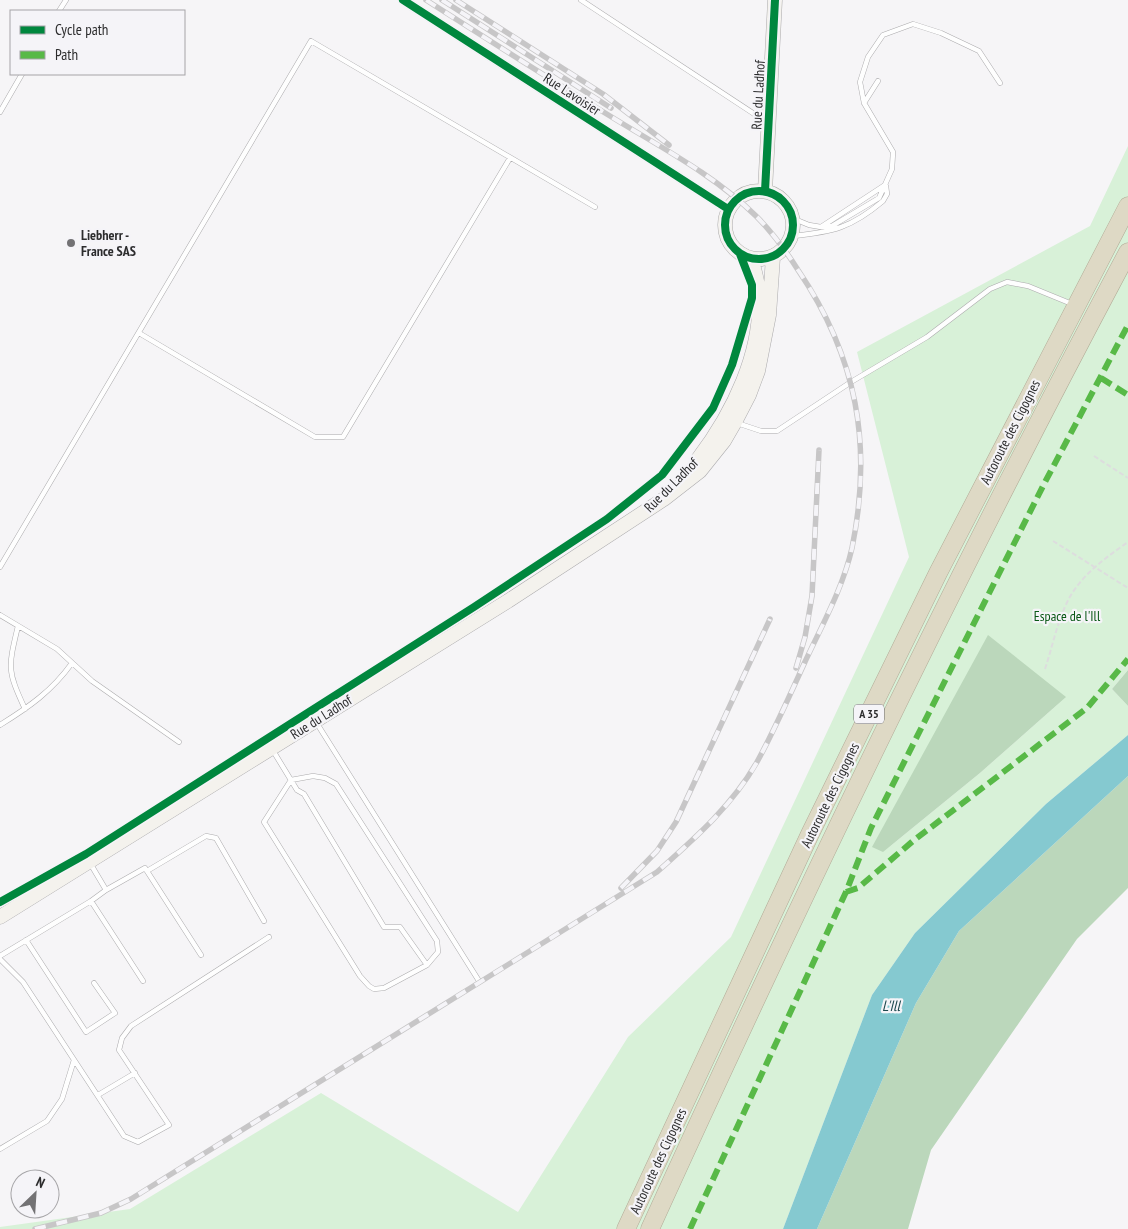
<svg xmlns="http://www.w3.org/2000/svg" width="1128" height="1229" font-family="'PT Sans Narrow',sans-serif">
  <rect width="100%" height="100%" fill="#f6f5f7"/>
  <path fill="#d8f1d8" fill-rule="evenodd" d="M1128 146V670L1112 689 1128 706V735L1046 804 915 933 872 995 783 1229H0V1227L130 1209 321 1093 518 1212 628 1037 731 937 909 557 857 352 1090 226ZM1066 697 980 773 883 852Z"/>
  <path fill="#bbd7bb" d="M988 635 1066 697 980 773 883 852 872 847Z
    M1128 670V706L1112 689Z
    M1128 776V888L1077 939 931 1150 908 1229H817L916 1003 959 931Z"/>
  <path fill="#85c9d0" d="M1128 735V776L959 931 916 1003 817 1229H783L872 995 915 933 1046 804Z"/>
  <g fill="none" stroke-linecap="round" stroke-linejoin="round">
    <g stroke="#acabad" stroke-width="5.5">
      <path id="service" d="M581 0 765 121
        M59 11 66 0
        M864 103 878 81
        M0 112 22 74
        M792 218 809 225 821 227 885 185
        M821 227 832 226 879 198 892 169 893 152 864 103 860 82 868 57 883 35 913 24 941 33 979 51 1000 83
        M792 236C833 232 851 228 883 201L887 194 886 186
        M139 333 315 437H343L510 158
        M737 423 761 431H777L851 382 927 337 990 289 1007 282 1028 286 1072 304
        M0 567 311 41 595 207
        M0 615 57 649 92 681 179 742
        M18 626C8 668 7 670 25 709
        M316 722 479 981
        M0 725C29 707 52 691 72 663
        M272 749 297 790 304 794 384 927H400L427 965
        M313 776 325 778 336 784 437 941 438 952 427 965 384 988 374 989 369 986 360 976 264 822 291 780Z
        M90 863 106 890 145 868 201 955
        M147 871 206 836 216 838 264 921
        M106 890 91 901 143 981
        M26 940 86 1032 115 1013 94 983
        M0 956 91 901
        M0 959 23 982 124 1136 138 1142 169 1125 119 1050 122 1038 131 1026 269 937
        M98 1095 135 1073
        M0 1149 47 1121 62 1099 74 1060"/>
    </g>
    <g stroke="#acabad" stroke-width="10">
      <path id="minor" d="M403 0 728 209"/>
    </g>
    <g stroke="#acabad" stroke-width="15">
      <path id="secondary" d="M725 225a34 34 0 1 1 68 0a34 34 0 1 1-68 0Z
        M765 191 775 0
        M698 459C733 413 763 352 759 293 758 282 754 270 752 259
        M0 917 508 601 664 499 700 471 724 441 735 422 749 395 758 371 769 315 773 257"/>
    </g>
    <g stroke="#b2ab97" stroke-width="19">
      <path id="motorway" d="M626 1229 810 834 938 573 1128 206
        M650 1229C800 899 957 572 1128 252"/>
    </g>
    <path stroke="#ddddde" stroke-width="2" stroke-dasharray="5 2.5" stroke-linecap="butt" d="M1094 456 1128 478
      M1053 541 1128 588
      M1045 669C1053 645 1058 617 1071 595 1085 572 1107 557 1128 542"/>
    <use href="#service" stroke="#fefefe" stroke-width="4.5"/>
    <use href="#minor" stroke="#fefefe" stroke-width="9"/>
    <use href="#secondary" stroke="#f4f2ed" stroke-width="14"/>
    <use href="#motorway" stroke="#ded9c5" stroke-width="18"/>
    <g stroke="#c7c6c7" stroke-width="5.5">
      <path id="rail" d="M442 0 611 108
        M456 0 603 94 669 145
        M796 668 805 637 812 596 819 450
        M621 888 657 851 676 822 770 619
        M35 1229 101 1213 131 1199 657 872C694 839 732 806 757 762 774 731 789 697 804 664 821 627 843 588 852 548 873 445 857 357 798 270 786 251 772 232 756 216 713 174 660 147 610 116 548 78 487 39 426 0"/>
    </g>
    <use href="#rail" stroke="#f5f4f8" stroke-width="4" stroke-dasharray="11" stroke-linecap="butt"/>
    <path stroke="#58b947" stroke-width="6" stroke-dasharray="12 6" stroke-linecap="butt" d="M1101 378 1128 395
      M846 892 858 888 913 841 1087 708 1128 659
      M690 1229 846 892 871 828 1044 484 1128 325"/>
    <g stroke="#f5f4f8" stroke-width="11">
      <path id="cycleway" d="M403 0 728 209
        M725 225a34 34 0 1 1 68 0a34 34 0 1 1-68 0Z
        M765 191 775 0
        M0 902 86 854 474 607 607 519 662 475 713 408 732 365 752 298V285L740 254"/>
    </g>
    <use href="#cycleway" stroke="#00873e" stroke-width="8"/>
  </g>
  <circle fill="#737274" stroke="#f5f4f8" stroke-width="2" cx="71" cy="243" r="5"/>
  <g text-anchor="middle" stroke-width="4.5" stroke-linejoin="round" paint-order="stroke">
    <rect fill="#f5f4f8" stroke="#68686a" stroke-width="1" x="854" y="704.5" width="30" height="19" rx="4"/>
    <g font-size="12" font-weight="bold" fill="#2c2c2d">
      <text x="869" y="718">A 35</text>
    </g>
    <g font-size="14" fill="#2c2c2d" stroke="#f5f4f8">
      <text transform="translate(572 94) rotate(33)" y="5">Rue Lavoisier</text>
      <text transform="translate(758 95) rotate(-87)" y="5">Rue du Ladhof</text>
      <text transform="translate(1010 432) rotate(-63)" y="5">Autoroute des Cigognes</text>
      <text transform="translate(671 485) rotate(-45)" y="5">Rue du Ladhof</text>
      <text transform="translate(321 717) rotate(-32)" y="5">Rue du Ladhof</text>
      <text transform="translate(830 795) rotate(-64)" y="5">Autoroute des Cigognes</text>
      <text transform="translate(658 1161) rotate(-65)" y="5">Autoroute des Cigognes</text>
    </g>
    <g font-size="14" font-weight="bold" fill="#2c2c2d" stroke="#f5f4f8" text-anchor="start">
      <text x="81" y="240">Liebherr -<tspan x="81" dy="16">France SAS</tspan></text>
    </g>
    <g font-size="14" fill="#085815" stroke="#f5f4f8">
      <text x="1067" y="621">Espace de l'Ill</text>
    </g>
    <g font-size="15" font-style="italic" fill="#1c484d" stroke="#f5f4f8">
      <text x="891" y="1011">L'Ill</text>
    </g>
  </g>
  <rect x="10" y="10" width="175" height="65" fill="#f5f4f8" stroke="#a5a4a7"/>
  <rect x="20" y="26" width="25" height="8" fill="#00873e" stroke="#a5a4a7"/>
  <text x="55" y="35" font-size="15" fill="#2c2c2d">Cycle path</text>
  <rect x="20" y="51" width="25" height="8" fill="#58b947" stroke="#a5a4a7"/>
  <text x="55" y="60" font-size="15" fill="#2c2c2d">Path</text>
  <g transform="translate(35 1194) rotate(25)"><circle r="24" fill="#f5f4f8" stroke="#a5a4a7"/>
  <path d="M0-4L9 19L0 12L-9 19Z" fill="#737274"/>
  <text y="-8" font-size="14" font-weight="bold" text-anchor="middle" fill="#2c2c2d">N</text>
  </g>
</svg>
